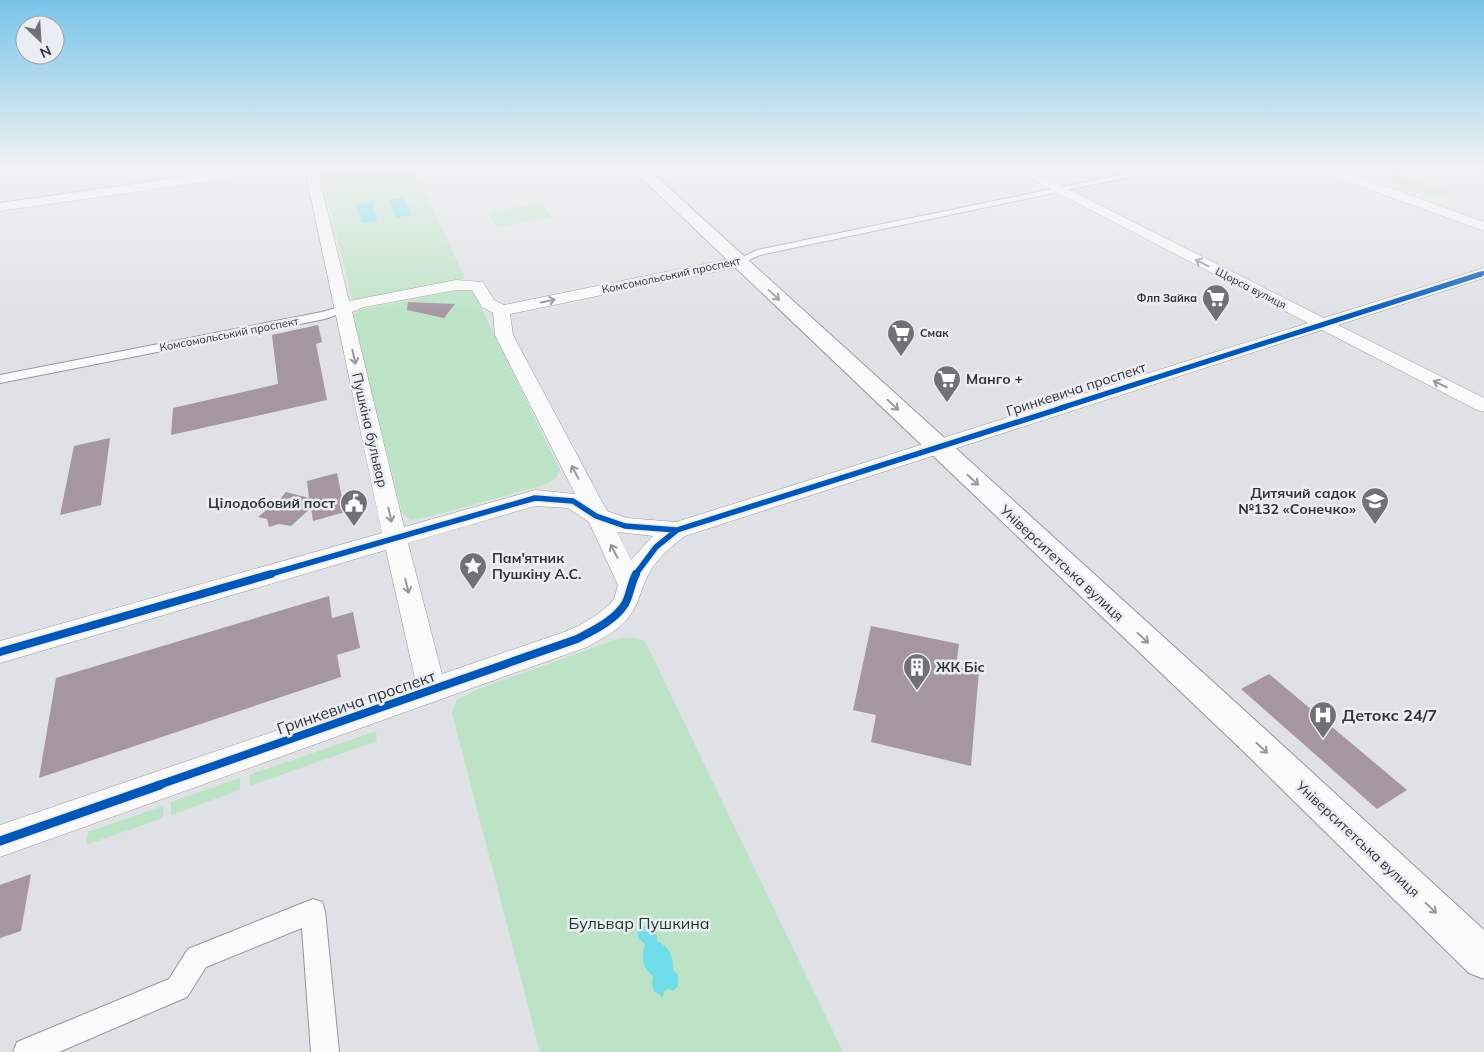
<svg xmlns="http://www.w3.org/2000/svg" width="1484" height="1052" font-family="Mulish,sans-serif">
  <rect width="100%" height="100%" fill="#e0e1e4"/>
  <path fill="#bde3c7" d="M320 169H415L465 278 355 300 352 298Z
    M1397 174 1457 195 1439 199 1379 178Z
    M541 203 552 217 497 227 488 212Z
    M463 289 473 291 560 470 556 478 547 484 428 517 411 520 402 513 353 316 358 311 366 308Z
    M620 638H635L645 641 843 1052H540L452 713 457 700 476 690Z
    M376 731 377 741 250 786 249 775Z
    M240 778V790L171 815V802Z
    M163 806V818L86 845 88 832Z"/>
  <path fill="#71dcea" d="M404 197 412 215 396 218 389 200Z
    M372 202 378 221 362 223 356 205Z
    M645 925 656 927 657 941C671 948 673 956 673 970L678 975V986L673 991 669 989 664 991 663 997 654 991 652 983 653 976C642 969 641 956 645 944L638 938V931Z"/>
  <path fill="#a596a1" d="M408 302 455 304 444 318 407 310Z
    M318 325 322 342 316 344 327 400 171 435 173 408 278 384 272 335Z
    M110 438 101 505 60 515 74 446Z
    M337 473 345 512 313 521 311 508 291 526 279 524 269 527 267 519 258 517 268 509 269 502 280 499 286 492 309 498 307 481Z
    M329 596 332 618 353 612 360 648 337 655 341 677 39 778 56 678Z
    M871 626 959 644 956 667 979 671 971 766 871 742 876 715 853 710Z
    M1269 674 1407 790 1377 809 1241 689Z
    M31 874 21 931 0 938V885Z"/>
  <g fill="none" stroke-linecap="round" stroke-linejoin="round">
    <g stroke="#969799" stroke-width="2">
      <path id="street" d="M1149 169H1167L760 255 738 265 733 262 757 250Z
        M343 306 349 309 347 311 325 319 0 383V375L322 312Z
        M313 899 322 902 325 911 339 1052H311L302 928 206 967 187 997 59 1052H13L17 1042 169 979 188 949Z"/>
    </g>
    <g stroke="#969799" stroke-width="1">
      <path id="secondary" d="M240 169H276L270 173 0 211V203Z
        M305 169H317L349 301 456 280 483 282 494 300 504 305 738 257 743 259 746 262 743 265 738 267 510 314 513 335 607 511 627 518 676 522 1308 323 1012 169H1028L1324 318 1484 268V278L1338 325 1484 398V412L1477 410 1322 330 685 536C670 547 654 561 646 579 640 593 638 606 628 618 617 631 602 639 587 647L0 857V825L416 683 386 550 0 663V641L382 533ZM456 290H472L482 307 493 313 495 335 575 494 535 490 404 527 352 312 364 307ZM535 506 568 508 589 522 618 585 614 599 609 605 598 614 580 625 567 631 442 674 408 543ZM617 532 653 536 631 560Z
        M1319 169H1338L1484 222V231L1321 172Z"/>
    </g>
    <g stroke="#969799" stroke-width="2">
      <path id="primary" d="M0 169H9L5 176 0 177Z
        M632 169H648L1266 730 1484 930V979L1469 973 1242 750Z"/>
    </g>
    <use href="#street" fill="#fafafb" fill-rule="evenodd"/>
    <use href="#secondary" fill="#fafafb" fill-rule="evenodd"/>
    <use href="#primary" fill="#fafafb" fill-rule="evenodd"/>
    <g stroke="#c9c9ca" stroke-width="4">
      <path id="rail" d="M1470 169 1484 174"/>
    </g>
    <use href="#rail" stroke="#ebedf4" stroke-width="2.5" stroke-dasharray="7" stroke-linecap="butt"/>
    <g stroke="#ebedf4" stroke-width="5.5">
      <path id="cycleway-far4" d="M1477 275 1484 273"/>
    </g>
    <g stroke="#ebedf4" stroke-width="8">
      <path id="cycleway-far3" d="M1061 408 1481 274"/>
    </g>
    <g stroke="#ebedf4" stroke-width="9">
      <path id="cycleway-far2" d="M267 575 535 498 573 501 596 516 625 526 676 530
        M635 575 656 547 677 530 1065 407"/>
    </g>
    <g stroke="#ebedf4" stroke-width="11">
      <path id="cycleway-far1" d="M0 652 271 574
        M156 786 577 639C594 630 614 621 625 604 630 595 631 583 636 574"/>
    </g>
    <g stroke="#ebedf4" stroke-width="12">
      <path id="cycleway" d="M0 841 160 785"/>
    </g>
    <use href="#cycleway-far4" stroke="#0057b8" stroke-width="4"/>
    <use href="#cycleway-far3" stroke="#0057b8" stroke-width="5"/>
    <use href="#cycleway-far2" stroke="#0057b8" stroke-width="5.5"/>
    <use href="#cycleway-far1" stroke="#0057b8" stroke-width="8"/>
    <use href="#cycleway" stroke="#0057b8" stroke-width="9"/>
  </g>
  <defs><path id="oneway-shaft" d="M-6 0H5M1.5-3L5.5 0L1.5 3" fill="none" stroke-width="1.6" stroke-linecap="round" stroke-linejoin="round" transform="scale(1.25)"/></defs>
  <g stroke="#97989a">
    <use href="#oneway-shaft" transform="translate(1202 263) rotate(-153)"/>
    <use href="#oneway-shaft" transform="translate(774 295) rotate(43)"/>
    <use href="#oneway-shaft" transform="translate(548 301) rotate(-12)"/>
    <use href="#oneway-shaft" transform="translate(354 357) rotate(77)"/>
    <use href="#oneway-shaft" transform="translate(1440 384) rotate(-153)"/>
    <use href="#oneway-shaft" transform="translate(893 405) rotate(43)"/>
    <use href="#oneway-shaft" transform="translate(575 472) rotate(-118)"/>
    <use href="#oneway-shaft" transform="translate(973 480) rotate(43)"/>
    <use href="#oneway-shaft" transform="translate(390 515) rotate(77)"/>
    <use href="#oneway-shaft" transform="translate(614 551) rotate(-117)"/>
    <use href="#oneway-shaft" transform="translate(407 586) rotate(76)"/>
    <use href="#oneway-shaft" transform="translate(1143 638) rotate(43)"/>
    <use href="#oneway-shaft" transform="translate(1262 748) rotate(43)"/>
    <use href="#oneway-shaft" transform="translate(1431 908) rotate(43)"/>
  </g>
  <linearGradient id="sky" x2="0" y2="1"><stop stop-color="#78c4e9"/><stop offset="0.53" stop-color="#f1f2f3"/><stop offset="1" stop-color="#f1f2f3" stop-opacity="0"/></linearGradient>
  <rect width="1484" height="317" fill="url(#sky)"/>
  <defs>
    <g id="supermarket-pin" transform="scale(1.4375)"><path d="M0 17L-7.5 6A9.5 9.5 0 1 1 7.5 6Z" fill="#707174" stroke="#ebedf4"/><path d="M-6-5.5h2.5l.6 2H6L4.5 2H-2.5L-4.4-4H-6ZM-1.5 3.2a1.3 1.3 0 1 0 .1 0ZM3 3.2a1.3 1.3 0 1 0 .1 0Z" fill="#fff"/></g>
    <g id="school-pin" transform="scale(1.4375)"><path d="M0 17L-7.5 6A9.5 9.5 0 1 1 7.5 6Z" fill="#707174" stroke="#ebedf4"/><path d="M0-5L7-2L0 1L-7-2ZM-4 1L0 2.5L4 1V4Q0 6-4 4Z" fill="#fff"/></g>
    <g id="civic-pin" transform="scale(1.4375)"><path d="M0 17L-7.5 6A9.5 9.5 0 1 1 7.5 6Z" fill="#707174" stroke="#ebedf4"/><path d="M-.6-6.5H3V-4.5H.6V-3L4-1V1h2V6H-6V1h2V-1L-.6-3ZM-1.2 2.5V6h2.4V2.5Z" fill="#fff"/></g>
    <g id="sight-pin" transform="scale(1.4375)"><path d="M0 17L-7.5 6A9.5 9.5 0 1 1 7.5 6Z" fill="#707174" stroke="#ebedf4"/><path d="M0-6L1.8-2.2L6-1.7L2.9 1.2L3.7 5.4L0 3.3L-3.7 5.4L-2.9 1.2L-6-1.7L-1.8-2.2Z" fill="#fff"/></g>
    <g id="building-pin" transform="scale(1.4375)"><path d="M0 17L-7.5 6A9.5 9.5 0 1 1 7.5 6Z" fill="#707174" stroke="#ebedf4"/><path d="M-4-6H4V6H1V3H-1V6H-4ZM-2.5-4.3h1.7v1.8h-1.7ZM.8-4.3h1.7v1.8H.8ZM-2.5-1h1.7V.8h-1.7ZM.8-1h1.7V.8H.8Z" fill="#fff"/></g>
    <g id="hospital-pin" transform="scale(1.4375)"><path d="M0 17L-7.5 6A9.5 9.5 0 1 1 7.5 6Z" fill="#707174" stroke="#ebedf4"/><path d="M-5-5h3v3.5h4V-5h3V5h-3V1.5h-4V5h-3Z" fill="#fff"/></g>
  </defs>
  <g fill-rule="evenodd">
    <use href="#supermarket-pin" x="1216" y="298"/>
    <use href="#supermarket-pin" x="901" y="333"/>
    <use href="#supermarket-pin" x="947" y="379"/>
    <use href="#school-pin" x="1375" y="501"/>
    <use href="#civic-pin" x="354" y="503"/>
    <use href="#sight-pin" x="473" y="566"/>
    <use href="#building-pin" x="917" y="667"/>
    <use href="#hospital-pin" x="1323" y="715"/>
  </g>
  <g text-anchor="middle" stroke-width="5" stroke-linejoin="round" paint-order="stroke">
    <g font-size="11" fill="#343538" stroke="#ebedf4">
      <text transform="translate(671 275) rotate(-12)" y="4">Комсомольський проспект</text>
      <text transform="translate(1251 288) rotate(27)" y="4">Щорса вулиця</text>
      <text transform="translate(229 334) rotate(-11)" y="4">Комсомольський проспект</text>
    </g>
    <g font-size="11" font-weight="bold" fill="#343538" stroke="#ebedf4" text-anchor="end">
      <text x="1197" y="302">Флп Зайка</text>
      <text x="920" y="337" text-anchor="start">Смак</text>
    </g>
    <g font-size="14" font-weight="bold" fill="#343538" stroke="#ebedf4" text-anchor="start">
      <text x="966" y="384">Манго +</text>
      <text x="1356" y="498" text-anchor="end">Дитячий садок<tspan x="1356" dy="16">№132 «Сонечко»</tspan></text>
      <text x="335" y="508" text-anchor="end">Цілодобовий пост</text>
      <text x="492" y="563">Пам'ятник<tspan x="492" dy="16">Пушкіну А.С.</tspan></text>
      <text x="936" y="672">ЖК Біс</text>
    </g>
    <g font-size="14" fill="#343538" stroke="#ebedf4">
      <text transform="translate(1076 389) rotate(-18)" y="5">Гринкевича проспект</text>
      <text transform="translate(370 430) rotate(77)" y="5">Пушкіна бульвар</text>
      <text transform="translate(1062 563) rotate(43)" y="5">Університетська вулиця</text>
      <text transform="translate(1358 839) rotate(43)" y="5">Університетська вулиця</text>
    </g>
    <g font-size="16" fill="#343538" stroke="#ebedf4">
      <text transform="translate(356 702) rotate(-19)" y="6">Гринкевича проспект</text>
    </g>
    <g font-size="16" font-weight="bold" fill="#343538" stroke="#ebedf4" text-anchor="start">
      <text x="1342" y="721">Детокс 24/7</text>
    </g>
    <g font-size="16" fill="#173b21" stroke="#ebedf4">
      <text x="639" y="929">Бульвар Пушкина</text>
    </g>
  </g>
  <g transform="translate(40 40) rotate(155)"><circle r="24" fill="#ebedf4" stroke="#a2a3a9"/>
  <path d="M0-4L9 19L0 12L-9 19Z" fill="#707174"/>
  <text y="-8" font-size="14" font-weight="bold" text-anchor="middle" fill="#343538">N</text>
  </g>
</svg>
